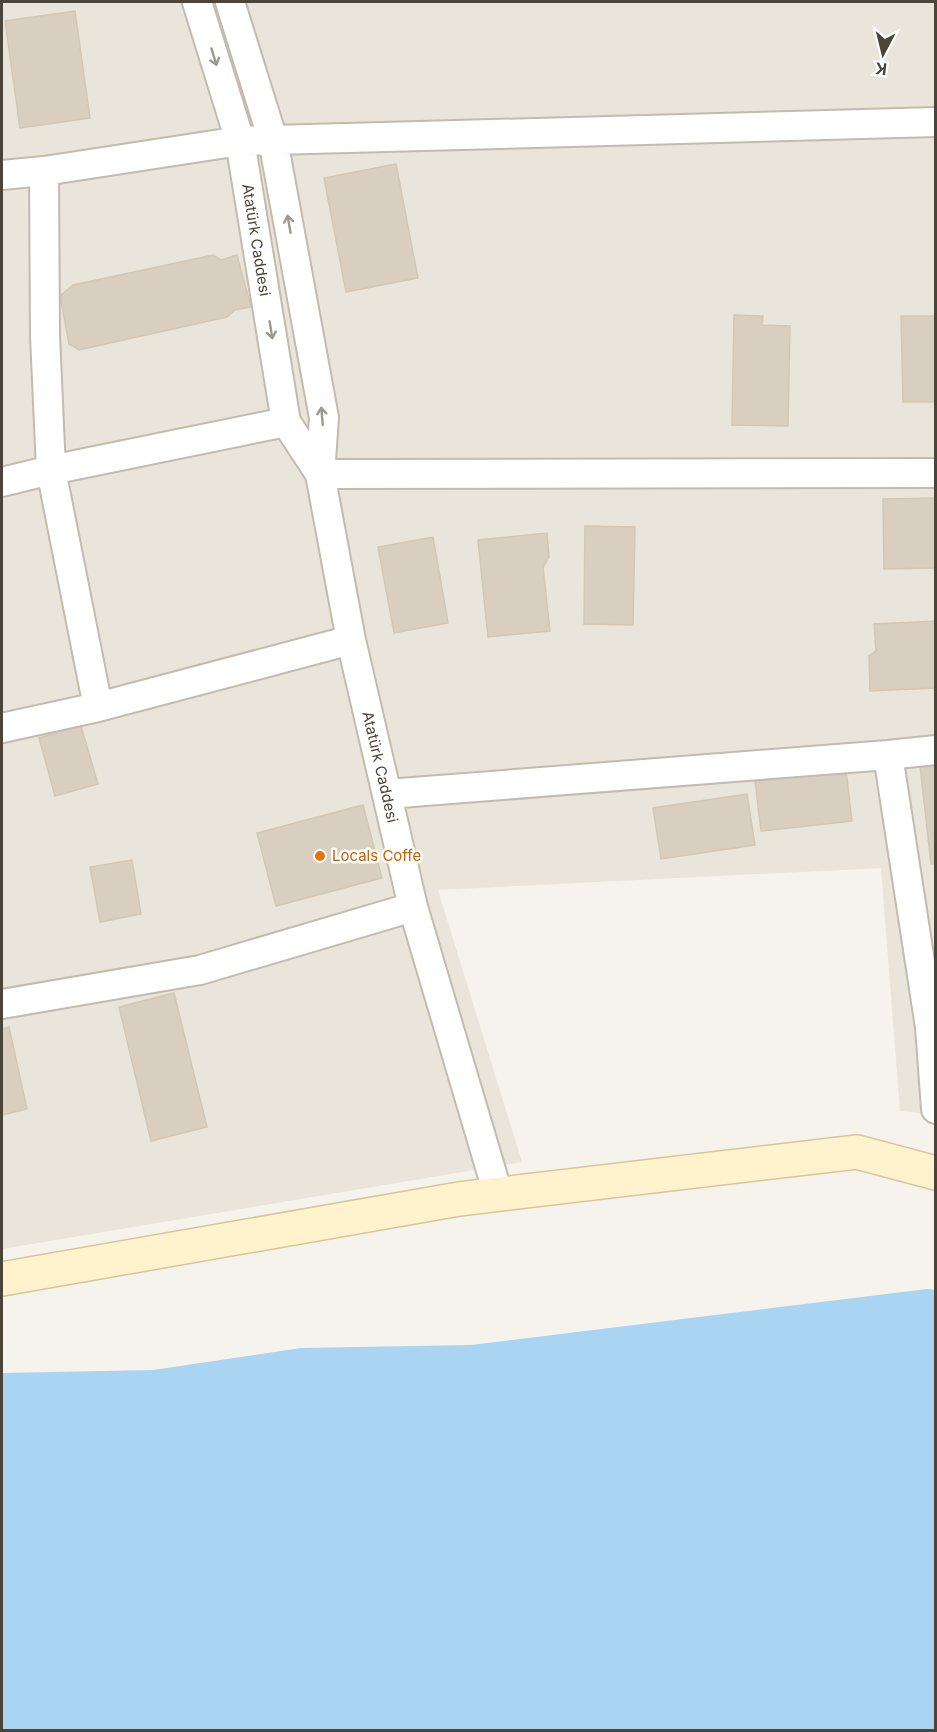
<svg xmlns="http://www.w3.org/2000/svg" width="937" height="1732" font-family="Inter,sans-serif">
  <rect width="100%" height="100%" fill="#f6f3ec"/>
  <path fill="#eae5da" d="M2 2H935V1114L900 1111 881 868 438 890 522 1162 2 1249Z"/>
  <path fill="#a9d4f2" d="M927 1289 936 1290 935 1730H2V1373L153 1370 301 1348 471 1345Z"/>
  <path fill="#d8cfc1" stroke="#d3c7b4" stroke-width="1.5" d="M75 11 90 118 20 128 5 21Z
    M396 164 418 278 346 292 324 178Z
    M213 255 221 260 237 255 251 307 235 310 227 317 79 350 69 344 60 296 73 285Z
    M734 315 763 316 762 325 790 326 788 426 732 425Z
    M901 316H936V402H903Z
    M936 498V568L884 569 883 499Z
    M585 526 635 527 633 625 584 624Z
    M547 533 549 557 543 567 550 631 488 637 478 540Z
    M433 537 448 623 394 633 378 547Z
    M936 621V688L870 691 869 656 876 651 874 624Z
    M81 726 98 784 55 796 39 738Z
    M936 755V864H931L919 757Z
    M846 770 852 821 761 831 755 781Z
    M747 794 755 845 661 859 653 808Z
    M363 805 382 878 276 906 257 833Z
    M132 860 141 914 100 922 90 867Z
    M174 993 207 1127 151 1141 119 1007Z
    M9 1027 27 1109 2 1115V1029Z"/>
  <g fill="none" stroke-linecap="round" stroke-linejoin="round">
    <g stroke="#c2bbae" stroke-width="32">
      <path id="street" d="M197 2 240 141 286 422 320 474
        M230 2 273 140 324 418 320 474 351 640 413 907 498 1194
        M44 171 45 336 51 470 98 707
        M2 175 44 171 240 141 936 122
        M320 474 936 473
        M2 482 51 470 286 422
        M2 728 98 707 351 640
        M888 755 930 1027 936 1109
        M387 794 888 755 936 750
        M2 1004 200 970 413 907"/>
    </g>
    <g stroke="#d6c79b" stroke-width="36">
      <path id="secondary" d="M2 1279 459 1199 857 1152 936 1173"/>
    </g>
    <use href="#street" stroke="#fff" stroke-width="28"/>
    <use href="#secondary" stroke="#fff3cd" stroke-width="33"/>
  </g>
  <defs><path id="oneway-shaft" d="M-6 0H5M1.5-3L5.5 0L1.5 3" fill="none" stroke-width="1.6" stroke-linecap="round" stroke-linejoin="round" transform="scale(1.5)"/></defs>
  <g stroke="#9c9892">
    <use href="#oneway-shaft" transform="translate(214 57) rotate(73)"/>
    <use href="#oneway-shaft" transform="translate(289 224) rotate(-100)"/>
    <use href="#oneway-shaft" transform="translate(271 330) rotate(81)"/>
    <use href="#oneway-shaft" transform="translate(322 416) rotate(-95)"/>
  </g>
  <circle fill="#e8710a" stroke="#fff" stroke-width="2" cx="320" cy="856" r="6"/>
  <g text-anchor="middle" stroke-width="5" stroke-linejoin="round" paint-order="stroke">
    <g font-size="15" fill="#4b4439" stroke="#fff">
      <text transform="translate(256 240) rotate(81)" y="5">Atatürk Caddesi</text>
      <text transform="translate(380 767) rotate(77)" y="5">Atatürk Caddesi</text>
    </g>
    <g font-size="15" fill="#c56008" stroke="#fff" text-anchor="start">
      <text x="332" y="861">Locals Coffe</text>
    </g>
  </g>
  <rect width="937" height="1732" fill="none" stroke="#4b4439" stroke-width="6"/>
  <g transform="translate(883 54) rotate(187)" stroke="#ffffff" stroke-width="4.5" paint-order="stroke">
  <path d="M0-4.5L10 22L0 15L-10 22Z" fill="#4b4439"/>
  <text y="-9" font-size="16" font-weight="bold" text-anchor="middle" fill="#4b4439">K</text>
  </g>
</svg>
